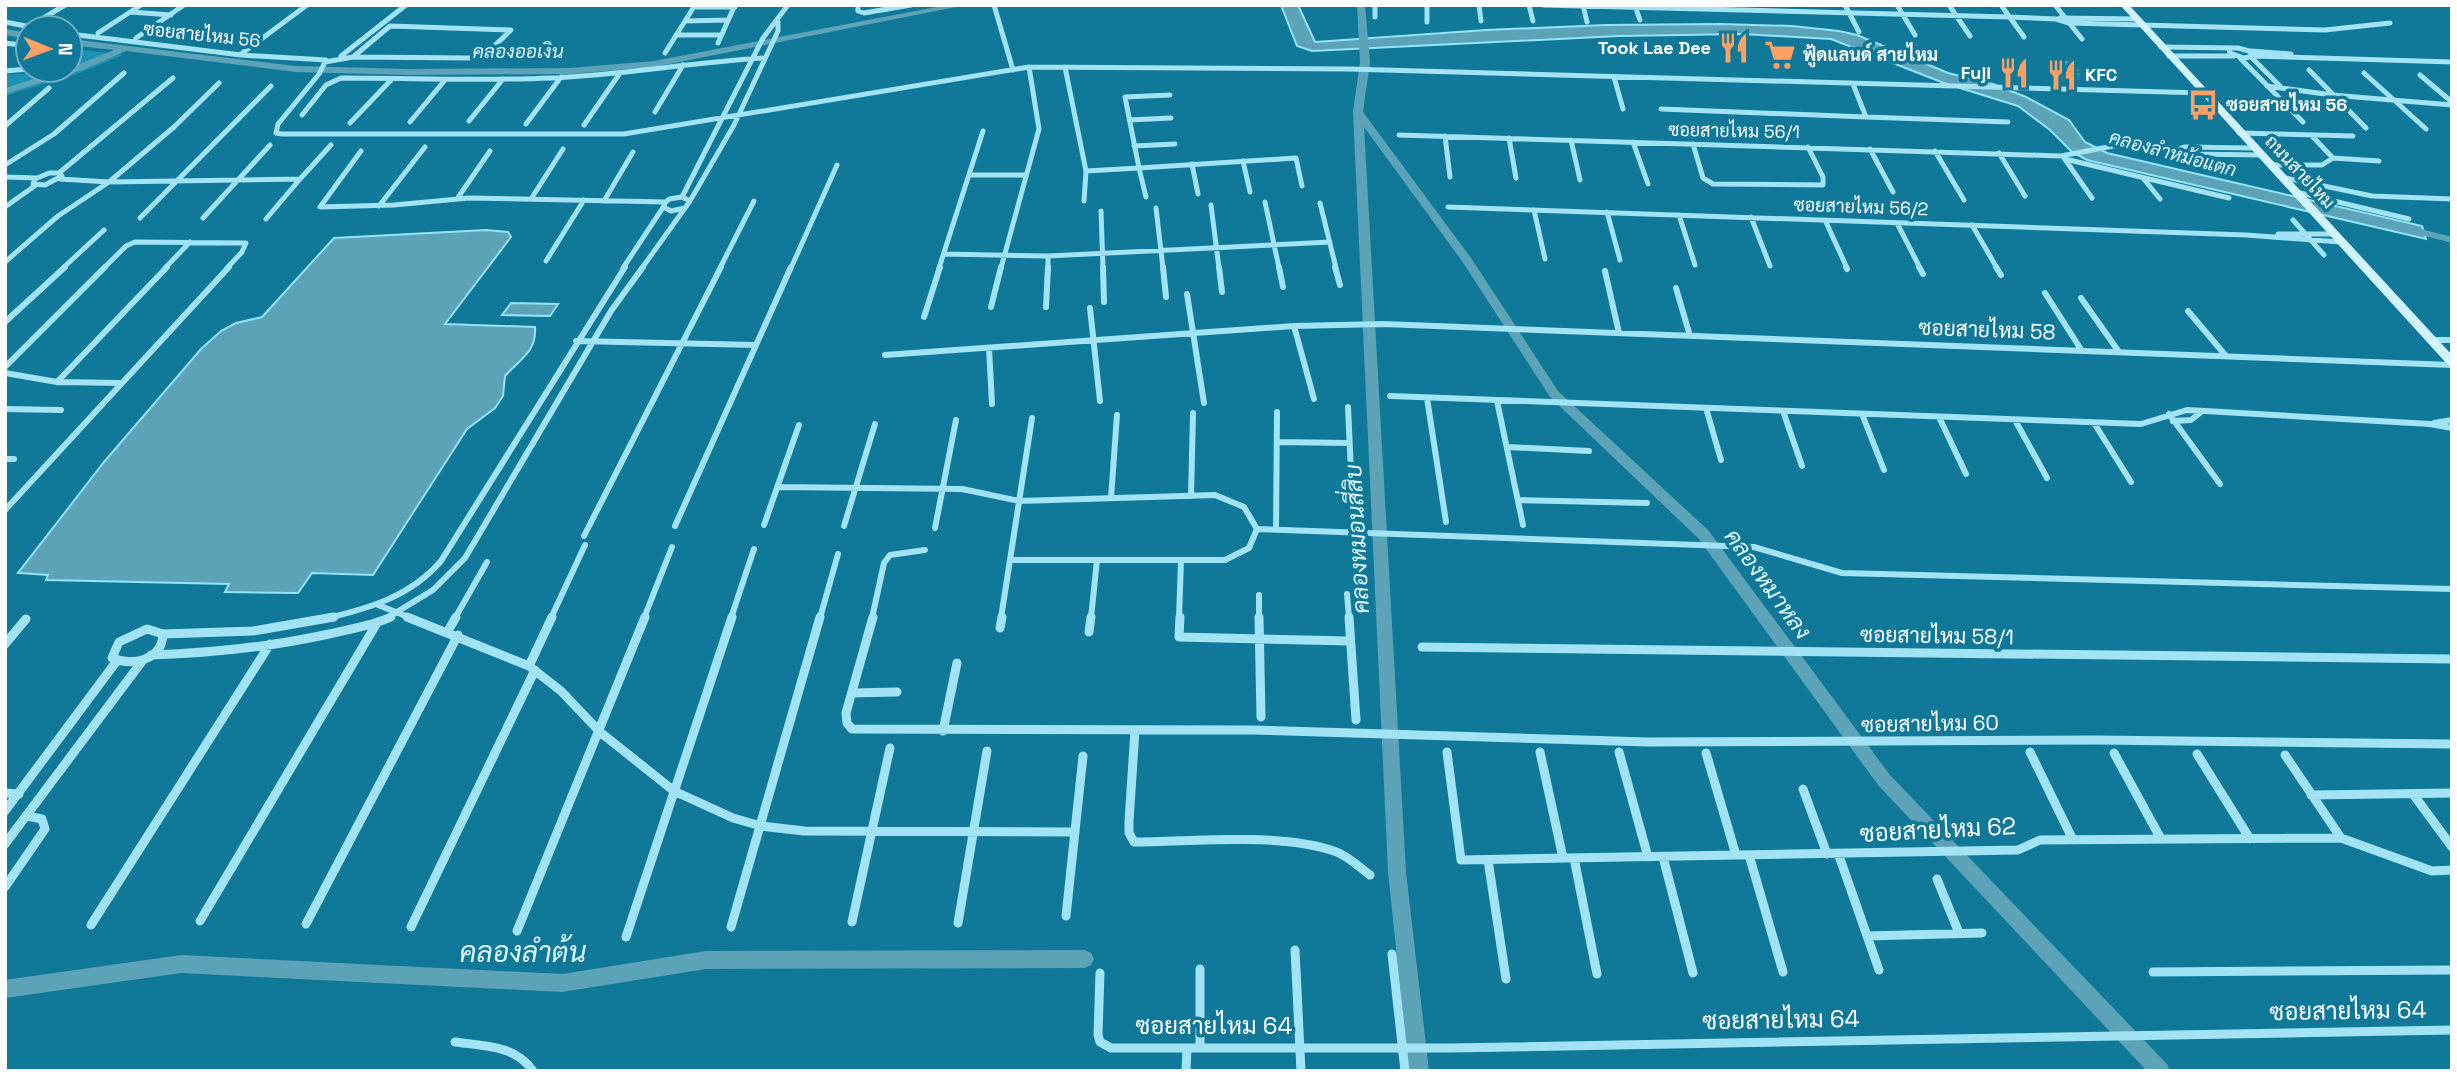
<svg xmlns="http://www.w3.org/2000/svg" width="2457" height="1076" font-family="'Space Grotesk',Sarabun,sans-serif">
  <rect width="100%" height="100%" fill="#107898"/>
  <path fill="#1b92b4" d="M78 49 123 55 80 73 5 96V75L70 70V55Z"/>
  <path fill="#5ca3b8" stroke="#92e3f8" stroke-width="2" d="M1281 5H1298L1315 42 1486 30 1606 25 1720 24 1792 26 1839 31 1857 35 1948 73 1993 84 2026 97 2069 120 2085 142 2107 153 2422 226 2426 239 2087 160 2072 152 2050 130 2018 106 1944 83 1831 39 1742 34 1619 36 1312 51 1297 46Z
    M486 230 508 232 511 237 445 324 535 327C537 352 519 360 505 376L503 396 495 408 467 429 373 575 312 573 298 593 225 592 229 584 46 580 48 575 18 573 104 462 201 349 221 331 236 323 262 317 334 238Z
    M511 303 558 304 550 316 502 315Z"/>
  <g fill="none" stroke-linecap="round" stroke-linejoin="round">
    <path fill="#5ca3b8" fill-rule="evenodd" d="M947 5H966L654 67 570 74 409 75 296 72 126 51 85 69 5 94V88L63 70H70V68L114 50 70 45V39L296 66 409 69 570 68 654 61Z
      M1357 5H1365L1370 62 1363 112 1471 258 1558 391 1708 530 1890 775 2167 1064 2170 1071H2147L1878 785 1698 538 1550 397 1462 261 1364 127 1406 872 1429 1071H1409L1388 872 1353 112 1360 62Z
      M5 29 28 33V39L5 35Z
      M2406 225 2452 237V243L2402 230 2401 228Z
      M1085 950 1091 953 1094 959 1091 965 1085 968 706 969 562 992 181 973 5 998V980L181 955 562 974 706 951Z"/>
    <path stroke="#a1e2f4" stroke-width="5" d="M858 5V11L864 13 911 5
      M994 5 1013 70
      M1375 5V17
      M1427 5V22
      M1479 5 1481 21
      M1529 5 1533 21
      M1543 5 2009 17 2056 19 2069 23 2325 30 2390 23
      M1583 5 1587 22
      M1845 5 1859 32
      M1897 5 1915 35
      M1949 5 1970 36
      M2001 5 2024 37
      M2055 5 2082 39
      M1635 6 1640 20
      M693 7H735
      M131 12 171 15
      M2060 18 2136 19
      M685 21 728 20
      M5 22 31 27
      M390 26 511 30 488 52 472 58 353 57Z
      M29 27 65 5
      M98 33 141 5
      M70 34 241 55 326 60 319 74 278 124 276 133 282 134H624L1029 67 1348 69 2203 93
      M676 35H721
      M136 38 184 5
      M5 43 28 46
      M718 43 735 5
      M2161 47 2238 48 2249 51 2254 56 2244 58 2230 53 2229 49
      M2250 51 2291 54
      M665 53 695 5
      M241 54 307 5
      M341 56 406 5
      M2169 56H2234
      M2254 56 2452 62
      M2240 58 2303 122
      M2252 58 2280 86
      M325 62 353 57
      M1065 67 1086 171 1084 201
      M2309 70 2366 128
      M5 71 28 69
      M2364 73 2426 129
      M2420 75 2452 102
      M1614 77 1623 109
      M2267 86 2332 95 2452 105
      M1661 109 1866 117 1853 84
      M655 112 683 65
      M302 115 326 85 341 78C411 78 481 81 551 78 623 75 693 62 765 58
      M1866 117 2008 122
      M1129 120 1171 118
      M469 121 503 79
      M410 122 445 80
      M350 123 392 79
      M526 124 561 77
      M584 125 620 73
      M5 126 49 88
      M2239 133 2353 136
      M1399 135 2061 156 2118 145 2178 150 2191 154 2260 155
      M2311 135 2333 158 2379 161
      M1445 136 1450 177
      M1509 138 1516 178
      M1571 140 1580 180
      M1633 142 1648 184
      M1693 144 1703 178 1713 184 1823 185V177L1808 147
      M1134 146 1175 144
      M1870 149 1893 192
      M2178 150 2184 147 2253 148
      M361 151 320 207 394 205 469 198 666 202
      M1935 151 1964 200
      M1999 153 2025 196
      M2064 158 2092 198
      M2065 159 2229 198
      M1243 161 1250 192
      M1192 164 1198 194
      M5 165 54 134 124 73
      M2270 165H2322L2333 158
      M1086 171 1139 168 1125 97 1170 95
      M49 173H59L62 176 45 185 33 184 35 179Z
      M59 173 173 78
      M969 175H1025
      M5 177 37 178
      M2281 177 2372 196 2452 199
      M2143 178 2160 199
      M60 179 109 182 300 179 266 219
      M300 179 331 145
      M2296 192 2409 219
      M682 197 763 38 788 5
      M682 197 690 201 685 208 671 211 665 208 664 204 669 199Z
      M1146 197 1139 168 1296 158 1302 186
      M457 199 490 151
      M531 199 563 149
      M604 201 633 152
      M690 201 734 125 778 31V22
      M1265 202 1279 268
      M1320 203 1336 268
      M1211 205 1219 268
      M379 206 425 147
      M5 207 36 185
      M1448 207 2246 235 2340 242
      M1156 208 1163 268
      M1534 210 1545 259
      M1101 211 1103 268
      M1607 212 1620 260
      M1679 215 1695 265
      M1751 217 1770 266
      M140 218 271 86
      M203 218 270 145
      M1825 220 1847 268
      M2293 220 2324 255
      M1897 223 1920 268
      M1972 225 1997 268
      M2278 234H2334
      M944 254 1048 256 1330 242
      M546 261 584 200
      M5 262 58 216 109 182 174 127 219 83
      M63 268 104 230
      M104 268 126 246 135 242 246 243 242 252 227 268
      M165 268 190 242
      M623 268 664 206
      M642 268 685 208
      M720 268 754 201
      M791 268 837 165
      M939 268 983 131
      M1001 268 1039 129 1029 67
      M1048 268V256"/>
    <path stroke="#a1e2f4" stroke-width="6" d="M1103 267 1104 302
      M1163 267 1166 297
      M1219 267 1222 292
      M1279 267 1283 287
      M1335 267 1340 285
      M1846 267 1847 269
      M1919 267 1923 274
      M1996 267 2001 275
      M1605 271 1619 333
      M1676 288 1690 336
      M2045 293 2082 351
      M1187 294 1204 403
      M2081 298 2119 352
      M991 307 1001 267
      M1046 307 1048 267
      M1090 308 1100 401
      M2188 311 2226 356
      M924 317 940 267
      M5 322 65 267
      M1294 326 1314 399
      M2432 340H2452
      M576 341 756 345
      M989 348 992 404
      M885 355 1294 326 1383 324 2452 365
      M5 367 105 267
      M5 373 57 382 121 383
      M57 382 167 267
      M1390 396 2141 424 2187 410 2430 424 2452 428
      M1427 398 1446 522
      M1497 401 1523 525
      M1348 407 1353 515
      M1706 408 1721 460
      M5 409 61 410
      M1783 411 1802 466
      M1862 414 1884 470
      M2169 414 2220 484
      M1939 417 1966 474
      M2015 420 2047 478
      M2173 421 2191 420 2201 412
      M2094 423 2131 482
      M2434 423 2452 420
      M1277 442 1349 443
      M1508 447 1589 451
      M5 459H14
      M777 487 962 489 1019 501 1215 495 1244 507 1257 529
      M1191 496 1193 413
      M1111 498 1117 415
      M1518 500 1647 503
      M5 510 229 267
      M764 525 799 425
      M675 526 791 267
      M844 526 875 424
      M935 528 956 420
      M1257 529 1754 547 1842 573 2452 589
      M1276 529 1277 412
      M584 536 721 267
      M1010 560H1225L1249 548 1257 529
      M1347 594 1349 618
      M1259 595V618
      M378 605 411 618
      M328 618C370 608 411 596 441 561L625 267
      M387 618 433 590 465 558 611 311 643 267
      M455 618 487 562
      M551 618 585 545
      M644 618 672 547
      M731 618 754 549
      M820 618 838 554
      M872 618 884 563 890 555 925 550
      M1001 618 1032 418
      M1091 618 1097 560
      M1179 618 1181 560"/>
    <path stroke="#a1e2f4" stroke-width="9" d="M407 617 529 666 561 691 600 732 674 791 733 818 761 826 804 831 1075 832
      M873 617 846 713 847 723 852 729 1253 730 1648 742 2096 740 2452 744
      M1180 617 1179 637 1350 641
      M1259 617 1261 717
      M1349 617 1356 720
      M1000 628 1002 617
      M147 629 163 634C162 661 132 666 112 658L119 642Z
      M448 631 456 617
      M1089 632 1091 617
      M163 634 253 631 334 617
      M5 644 26 619
      M1422 647 2452 659
      M151 655C211 653 270 647 329 634 350 629 371 626 391 617
      M529 666 552 617
      M852 693 897 692
      M1135 730 1129 821V833L1134 842C1193 842 1278 832 1334 851 1347 855 1359 867 1370 875
      M943 731 957 663
      M1447 752 1461 860 2018 850 2040 840 2341 838 2432 871 2452 870
      M1540 752 1563 858
      M1619 752 1648 857
      M2030 752 2073 840
      M1706 753 1736 855
      M2114 753 2161 839
      M2197 754 2250 839
      M2285 755 2341 838
      M1803 789 1827 854
      M5 793 19 794
      M2413 794 2452 847
      M2311 795 2452 793
      M5 811 116 662
      M5 844 143 660
      M1838 853 1879 970
      M1749 855 1783 972
      M1663 857 1693 973
      M1574 858 1597 974
      M1488 860 1506 979
      M1937 879 1959 933
      M5 887 45 829 42 819 27 816
      M1066 916 1083 756
      M200 921 377 623
      M852 922 890 748
      M958 923 987 751
      M306 924 458 635
      M91 925 270 644
      M411 927 535 670
      M731 927 820 617
      M517 931 645 617
      M1867 936 1982 933
      M626 937 732 617
      M1295 950 1301 1071
      M1392 954 1405 1071
      M1200 969V1048
      M2153 972 2452 970
      M1100 973 1098 1035 1100 1042 1111 1048H1451L2452 1030
      M455 1042C484 1046 515 1045 533 1071
      M1186 1071 1187 1048"/>
    <path fill="#d1f3fd" fill-rule="evenodd" d="M2120 5H2129L2452 355V366L2448 365Z"/>
  </g>
  <path fill="#348da7" d="M2052 59 2081 72 2077 81H2058L2048 69Z"/>
  <path fill="#3da4c2" stroke="#2b7388" stroke-width="2" d="M2052 59 2072 60 2081 72 2062 71Z"/>
  <defs>
    <g id="restaurant-bare" transform="scale(2.415)"><path d="M-5-6h1v4h1v-4h1v4h1v-4h1v5L-1.5 .5V6h-2V.5L-5-1ZM5-6V6H3V1.5H1.5Q1.5-4 5-6Z" fill="#ffa064" stroke="#107898" stroke-width="2.5" paint-order="stroke"/></g>
    <g id="supermarket-bare" transform="scale(2.415)"><path d="M-6-5.5h2.5l.6 2H6L4.5 2H-2.5L-4.4-4H-6ZM-1.5 3.2a1.3 1.3 0 1 0 .1 0ZM3 3.2a1.3 1.3 0 1 0 .1 0Z" fill="#ffa064" stroke="#107898" stroke-width="2.5" paint-order="stroke"/></g>
    <g id="bus-bare" transform="scale(2.415)"><path d="M-5-6H5V4H4V6H2V4H-2V6H-4V4H-5ZM-3.5-4V0h7V-4ZM-3.5 1.2v1.5H-2V1.2ZM2 1.2v1.5H3.5V1.2Z" fill="#ffa064" stroke="#107898" stroke-width="2.5" paint-order="stroke"/></g>
  </defs>
  <g fill-rule="evenodd">
    <use href="#restaurant-bare" x="1734" y="48"/>
    <use href="#supermarket-bare" x="1780" y="55"/>
    <use href="#restaurant-bare" x="2014" y="73"/>
    <use href="#restaurant-bare" x="2062" y="75"/>
    <use href="#bus-bare" x="2203" y="105"/>
  </g>
  <g text-anchor="middle" stroke-width="7" stroke-linejoin="round" paint-order="stroke">
    <g font-size="18" fill="#fff" stroke="#107898">
      <text transform="translate(202 35) rotate(6)" y="6">ซอยสายไหม 56</text>
      <text transform="translate(1734 131) rotate(1)" y="6">ซอยสายไหม 56/1</text>
      <text transform="translate(2300 172) rotate(47)" y="6">ถนนสายไหม</text>
      <text transform="translate(1861 207) rotate(2)" y="6">ซอยสายไหม 56/2</text>
    </g>
    <g font-size="18" font-weight="bold" fill="#fff" stroke="#107898" text-anchor="start">
      <text x="1711" y="54" text-anchor="end">Took Lae Dee</text>
      <text x="1803" y="61">ฟู้ดแลนด์ สายไหม</text>
      <text x="1991" y="79" text-anchor="end">Fuji</text>
      <text x="2085" y="81">KFC</text>
      <text x="2226" y="111">ซอยสายไหม 56</text>
    </g>
    <g font-size="19" font-style="italic" fill="#def7fd" stroke="#107898">
      <text x="518" y="58">คลองออเงิน</text>
      <text transform="translate(2173 153) rotate(15)" y="7">คลองลำหม้อแตก</text>
    </g>
    <g font-size="21" fill="#fff" stroke="#107898">
      <text transform="translate(1987 330) rotate(2)" y="7">ซอยสายไหม 58</text>
      <text transform="translate(1937 636) rotate(1)" y="7">ซอยสายไหม 58/1</text>
      <text transform="translate(1930 724) rotate(-1)" y="7">ซอยสายไหม 60</text>
    </g>
    <g font-size="23" font-style="italic" fill="#def7fd" stroke="#107898">
      <text transform="translate(1357 539) rotate(-93)" y="8">คลองหมอนสี่สิบ</text>
      <text transform="translate(1768 584) rotate(54)" y="8">คลองหมาหลง</text>
    </g>
    <g font-size="24" fill="#fff" stroke="#107898">
      <text transform="translate(1938 830) rotate(-3)" y="8">ซอยสายไหม 62</text>
      <text transform="translate(2348 1011) rotate(-1)" y="8">ซอยสายไหม 64</text>
      <text transform="translate(1781 1020) rotate(-1)" y="8">ซอยสายไหม 64</text>
      <text x="1214" y="1034">ซอยสายไหม 64</text>
    </g>
    <g font-size="28" font-style="italic" fill="#def7fd" stroke="#107898">
      <text x="523" y="962">คลองลำต้น</text>
    </g>
  </g>
  <rect width="2457" height="1076" fill="none" stroke="#ffffff" stroke-width="14"/>
  <g transform="translate(49 49) rotate(91)"><circle r="33" fill="#107898" stroke="#70aec1" stroke-width="2"/>
  <path d="M0-5L12 26L0 18L-12 26Z" fill="#ffa064"/>
  <text y="-10" font-size="19" font-weight="bold" text-anchor="middle" fill="#ffffff">N</text>
  </g>
</svg>
